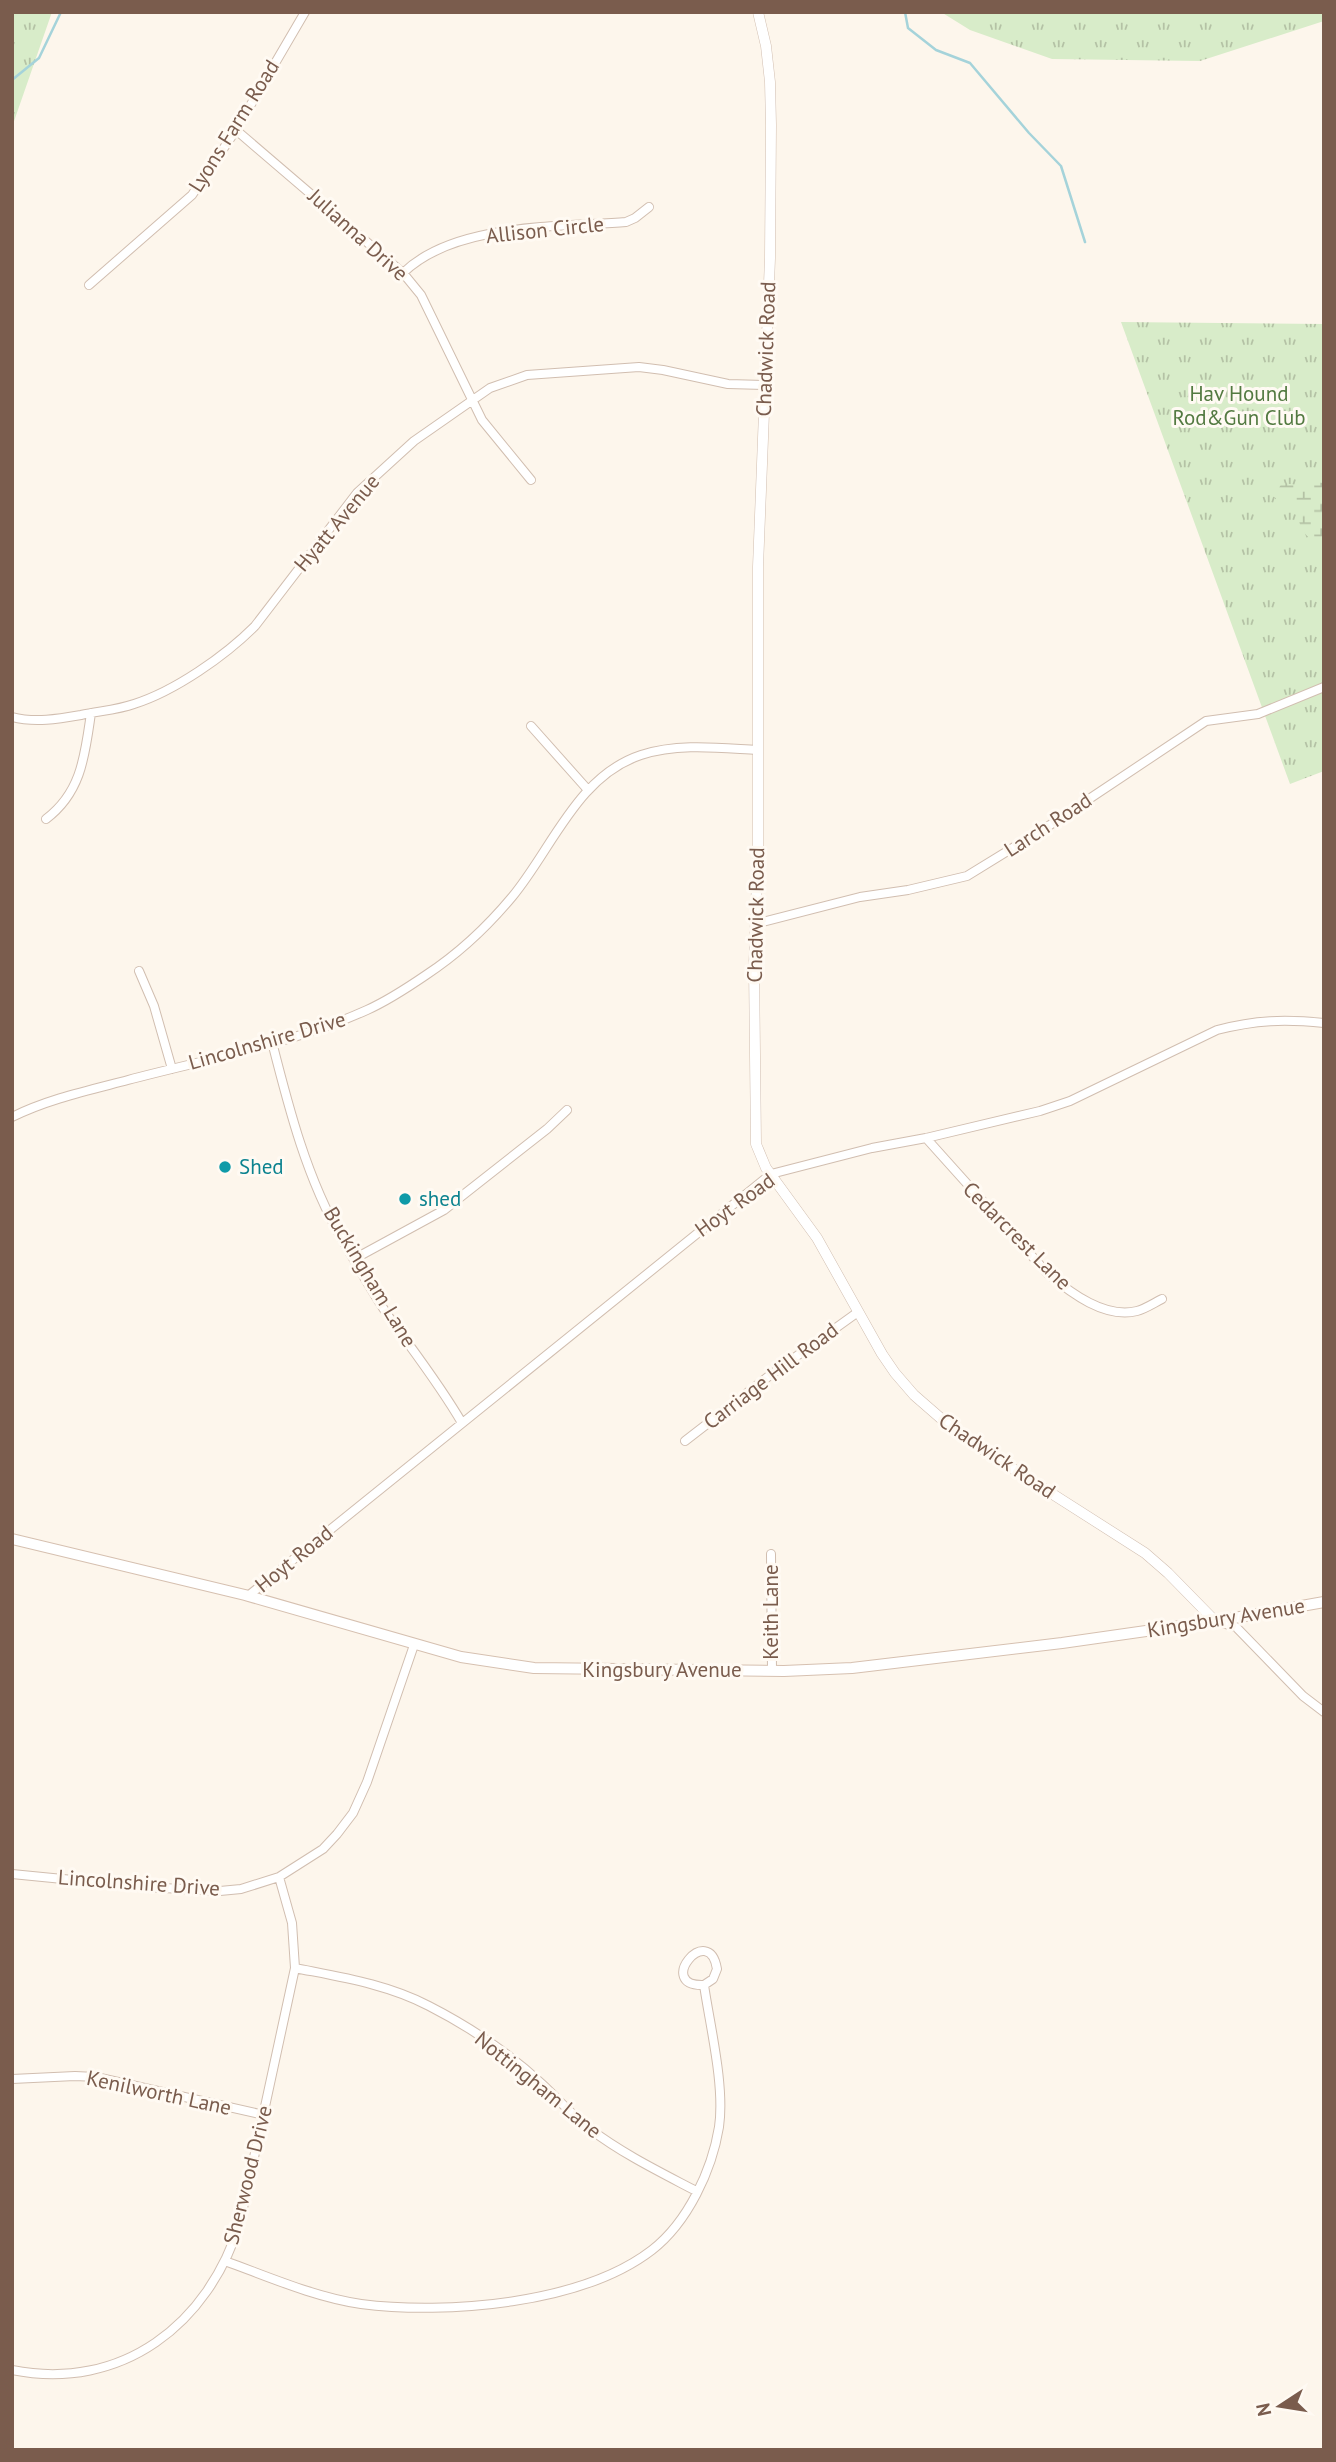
<svg xmlns="http://www.w3.org/2000/svg" width="1336" height="2462" font-family="'PT Sans',sans-serif">
  <defs>
    <pattern id="grass-tufts" width="24" height="20" patternUnits="userSpaceOnUse" patternTransform="scale(1.75)"><rect width="24" height="20" fill="#d8ecc9"/><path d="M3 7l-1-3M5 7V3M7 7l1-3M15 17l-1-3M17 17v-4M19 17l1-3" fill="none" stroke="#b4c2a5"/></pattern>
    <pattern id="wetland-marsh" width="20" height="14" patternUnits="userSpaceOnUse" patternTransform="scale(1.75)"><rect width="20" height="14" fill="#d8ecc9"/><path d="M1 5h8M5 5V1M11 12h8M15 12V8" fill="none" stroke="#b4c2a5"/></pattern>
  </defs>
  <rect width="100%" height="100%" fill="#fdf6ec"/>
  <path fill="url(#grass-tufts)" d="M12 12H52L12 127Z
    M941 12H1324V21L1200 61 1052 59 970 30Z
    M1121 322 1324 324V771L1290 784Z"/>
  <path fill="url(#wetland-marsh)" d="M1311 482 1324 483V546C1295 532 1304 528 1293 504L1275 499V494L1282 483 1298 485Z"/>
  <g fill="none" stroke-linecap="round" stroke-linejoin="round">
    <path stroke="#a5d3da" stroke-width="2.5" d="M905 12 908 28 936 50 970 63 1029 133 1061 166 1085 242
      M12 80 39 58 61 12"/>
    <g stroke="#d1beb0" stroke-width="10">
      <path id="minor" d="M236 130 403 273 421 295 482 420 531 480
        M403 273C454 223 559 227 626 222L635 218 649 207
        M89 285 192 195 236 130 305 12
        M12 717C35 723 58 719 81 715 99 711 117 710 134 704 175 691 225 656 255 626L357 493 414 441 490 388 527 375 639 367 663 370 728 384 765 385
        M531 726 588 790
        M46 819C82 792 85 754 91 713
        M755 924 860 897 908 890 967 876 1050 825 1206 721 1258 714 1324 687
        M139 971 154 1006 172 1069
        M272 1042C289 1109 307 1179 342 1239 357 1265 372 1292 389 1317 414 1352 440 1385 462 1423
        M12 1117C48 1099 90 1090 128 1080 207 1059 292 1044 367 1010 387 1001 407 988 426 975 458 954 487 927 512 897 552 849 577 776 641 755 679 743 719 748 757 750
        M926 1138 1048 1274C1071 1293 1105 1319 1137 1311 1145 1309 1154 1303 1162 1299
        M354 1259 444 1210 547 1129 567 1110
        M685 1441 769 1376 858 1312
        M771 1554 772 1671
        M248 1596 771 1174 872 1148 926 1138 1040 1111 1070 1101 1217 1030C1256 1020 1284 1019 1324 1023
        M1218 1622 1236 1627 1303 1696 1324 1712
        M12 1874 144 1887 220 1891 241 1889 279 1877 323 1849 337 1834 353 1813 367 1782 414 1645
        M295 1968C340 1977 387 1984 429 2006 470 2027 509 2053 543 2085 559 2100 573 2116 590 2129 623 2154 660 2172 696 2191
        M12 2079 75 2076 96 2077 264 2115
        M225 2261C269 2277 314 2297 361 2304 446 2315 582 2304 652 2250 688 2222 712 2170 719 2127 725 2086 710 2026 704 1985L713 1979 717 1969C709 1920 654 1987 704 1985
        M12 2370C122 2392 209 2324 240 2222L295 1968 292 1923 279 1877"/>
    </g>
    <g stroke="#d1beb0" stroke-width="11">
      <path id="tertiary" d="M758 12 766 46 770 82 771 125 770 258 758 567V848L754 966 756 1144 766 1168 817 1238 882 1354 895 1373 914 1395 960 1435 1145 1553 1168 1573 1215 1621"/>
    </g>
    <g stroke="#d6c0b0" stroke-width="12">
      <path id="secondary" d="M12 1539 245 1595 461 1657 534 1668 784 1671 852 1668 1062 1643 1223 1620 1324 1602"/>
    </g>
    <use href="#minor" stroke="#fff" stroke-width="8"/>
    <use href="#tertiary" stroke="#fff" stroke-width="10"/>
    <use href="#secondary" stroke="#fff" stroke-width="10"/>
  </g>
  <g fill="#0f9aa8" stroke="#fffaf3" stroke-width="2.5">
    <circle cx="225" cy="1167" r="7"/>
    <circle cx="405" cy="1199" r="7"/>
  </g>
  <g text-anchor="middle" stroke-width="6" stroke-linejoin="round" paint-order="stroke">
    <g font-size="21" fill="#7a5c4d" stroke="#fffaf3">
      <text transform="translate(234 126) rotate(-58)" y="7">Lyons Farm Road</text>
      <text transform="translate(545 230) rotate(-6)" y="7">Allison Circle</text>
      <text transform="translate(358 235) rotate(42)" y="7">Julianna Drive</text>
      <text transform="translate(766 349) rotate(-88)" y="7">Chadwick Road</text>
      <text transform="translate(337 523) rotate(-50)" y="7">Hyatt Avenue</text>
      <text transform="translate(1048 825) rotate(-33)" y="7">Larch Road</text>
      <text transform="translate(756 915) rotate(-89)" y="7">Chadwick Road</text>
      <text transform="translate(267 1041) rotate(-16)" y="7">Lincolnshire Drive</text>
      <text transform="translate(735 1205) rotate(-36)" y="7">Hoyt Road</text>
      <text transform="translate(1017 1236) rotate(45)" y="7">Cedarcrest Lane</text>
      <text transform="translate(370 1277) rotate(59)" y="7">Buckingham Lane</text>
      <text transform="translate(771 1376) rotate(-37)" y="7">Carriage Hill Road</text>
      <text transform="translate(997 1456) rotate(34)" y="7">Chadwick Road</text>
      <text transform="translate(294 1559) rotate(-39)" y="7">Hoyt Road</text>
      <text transform="translate(771 1612) rotate(-90)" y="7">Keith Lane</text>
      <text transform="translate(1226 1618) rotate(-9)" y="7">Kingsbury Avenue</text>
      <text x="662" y="1677">Kingsbury Avenue</text>
      <text transform="translate(139 1883) rotate(4)" y="7">Lincolnshire Drive</text>
      <text transform="translate(538 2085) rotate(39)" y="7">Nottingham Lane</text>
      <text transform="translate(159 2093) rotate(12)" y="7">Kenilworth Lane</text>
      <text transform="translate(248 2175) rotate(-76)" y="7">Sherwood Drive</text>
    </g>
    <g font-size="21" fill="#537a41" stroke="#fffaf3">
      <text x="1239" y="401">Hav Hound<tspan x="1239" dy="24">Rod&amp;Gun Club</tspan></text>
    </g>
    <g font-size="21" fill="#0d838f" stroke="#fffaf3" text-anchor="start">
      <text x="239" y="1174">Shed</text>
      <text x="419" y="1206">shed</text>
    </g>
  </g>
  <rect width="1336" height="2462" fill="none" stroke="#7a5c4d" stroke-width="28"/>
  <g transform="translate(1280 2406) rotate(258)" stroke="#fffaf3" stroke-width="5" paint-order="stroke">
  <path d="M0-5L12 26L0 18L-12 26Z" fill="#7a5c4d"/>
  <text y="-10" font-size="19" font-weight="bold" text-anchor="middle" fill="#7a5c4d">N</text>
  </g>
</svg>
